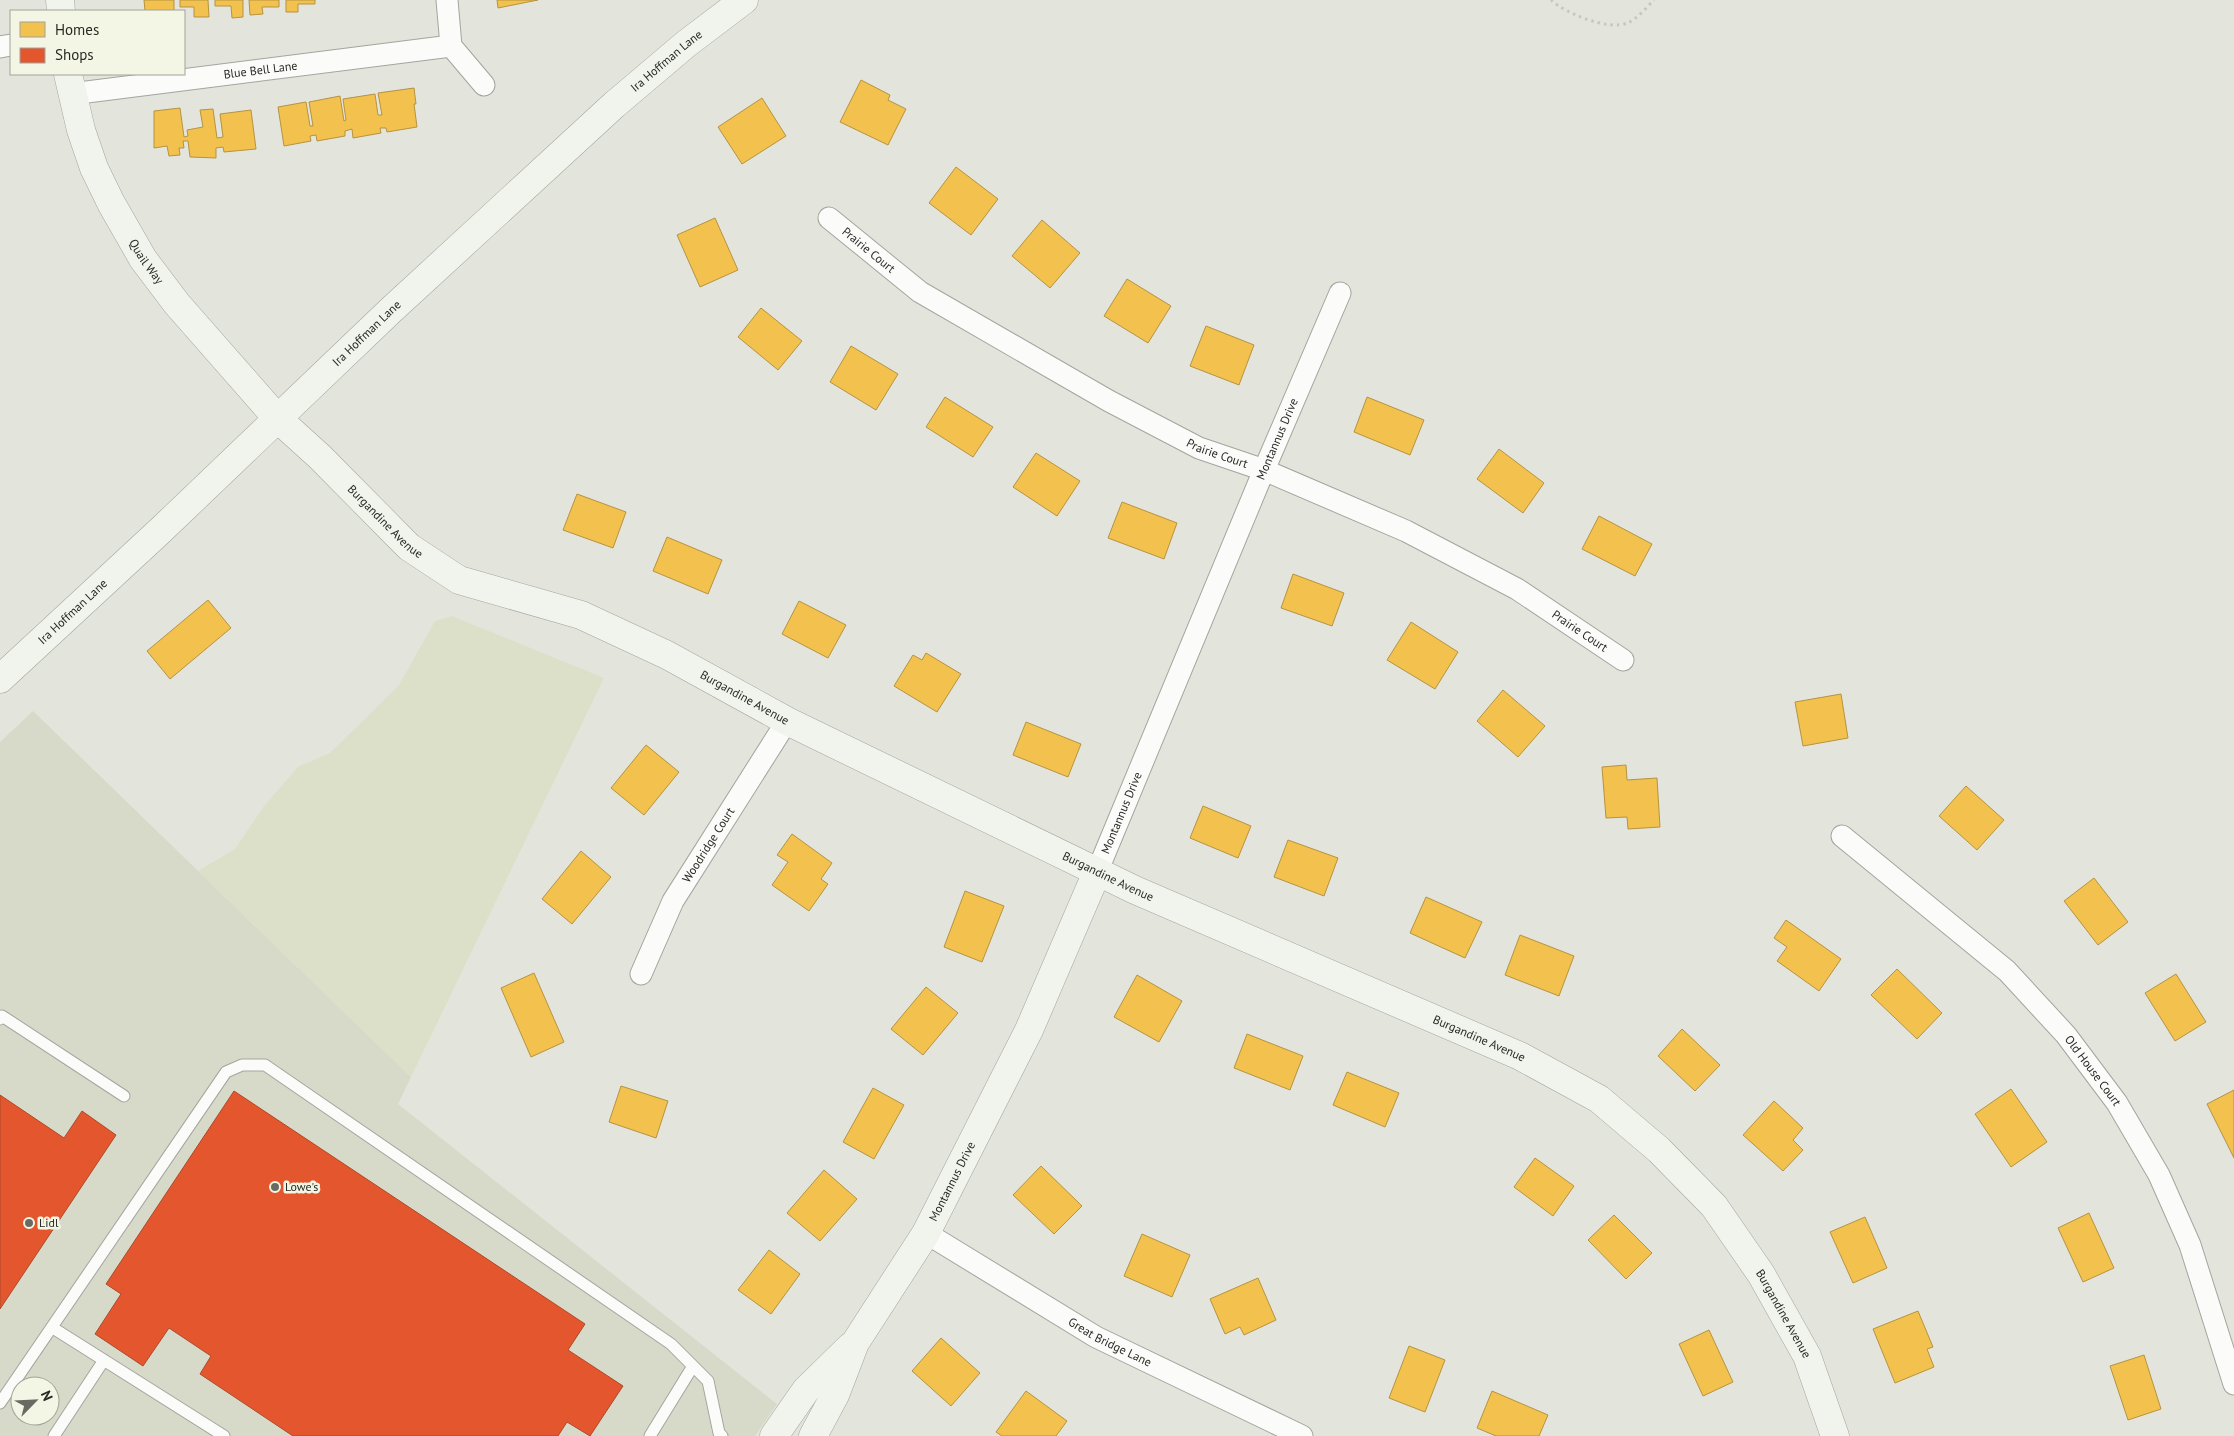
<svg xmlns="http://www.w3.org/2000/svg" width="2234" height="1436" font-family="'PT Sans',sans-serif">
  <rect width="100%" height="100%" fill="#e3e5dc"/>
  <path fill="#d7dac9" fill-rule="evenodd" d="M33 711 411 1077 398 1104 777 1404 755 1436H0V742ZM20 1386H50V1416H20Z"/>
  <path fill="#dce0c9" d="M452 616 604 678 411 1077 198 871 235 849 264 806 298 767 330 753 399 685 435 621Z"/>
  <path fill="#f2c14e" stroke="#b59341" d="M144 0H174V11H145Z
    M180 0H208L209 17H194V7H180Z
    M215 0H243V17L232 18 231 6H215Z
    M249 0H279V7H262L263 14 250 15Z
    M286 0H315V4H298V12H286Z
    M497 0H538L498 8Z
    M861 80 890 95 888 100 906 109 888 145 840 122Z
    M414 88 416 104H414L417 127 387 132 386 128H380L381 133 353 138 352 129 345 131V136L317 141 316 135 310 136 311 141 284 146 278 107 306 102 310 126H313L309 102 340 96 344 121 346 120 343 99 375 94 378 115H382L378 93Z
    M762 98 786 136 742 164 718 127Z
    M180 108 184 137 188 136 187 130 203 127 200 110 213 109 217 138 223 137 220 114 251 110 256 149 224 152 223 147 216 148V158L190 157 188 141H183L184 148H179L180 155 169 156 167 146 154 148V111Z
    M956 167 998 199 971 235 929 203Z
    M715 218 738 270 700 287 677 235Z
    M1042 220 1080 253 1050 288 1012 256Z
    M1127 279 1171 306 1148 343 1104 316Z
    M761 308 802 341 778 370 738 337Z
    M1206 326 1254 345 1239 385 1190 366Z
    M851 346 898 374 876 410 830 382Z
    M945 397 993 427 973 457 926 427Z
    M1367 397 1424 420 1410 455 1354 432Z
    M1499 449 1544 483 1523 513 1477 479Z
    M1036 453 1080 481 1057 516 1013 487Z
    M577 494 626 512 613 548 563 530Z
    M1122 502 1177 523 1164 559 1108 538Z
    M1599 516 1652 544 1635 576 1582 549Z
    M667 537 722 560 708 594 653 571Z
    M1293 574 1344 593 1332 626 1281 608Z
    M208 600 231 628 170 679 147 651Z
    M799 601 846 625 828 658 782 634Z
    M1411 622 1458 652 1435 689 1387 660Z
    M926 653 961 674 937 712 894 686 913 655 922 660Z
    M1503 690 1545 726 1518 757 1477 721Z
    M1841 694 1848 738 1803 746 1795 702Z
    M1026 722 1081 744 1068 777 1013 755Z
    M646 745 679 772 644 815 611 788Z
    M1626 765 1627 780 1657 778 1660 827 1628 829 1627 817 1606 818 1602 767Z
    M1966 786 2004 820 1977 850 1939 816Z
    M1203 806 1251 826 1238 858 1190 838Z
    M792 834 832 863 821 879 828 884 809 911 772 885 788 862 777 855Z
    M1288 840 1338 858 1324 896 1274 877Z
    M581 851 611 877 572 924 542 899Z
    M2094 878 2128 922 2098 945 2064 901Z
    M965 891 1004 906 982 962 944 947Z
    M1426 897 1482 922 1465 958 1410 933Z
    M1786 920 1841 959 1819 991 1777 961 1787 947 1774 938Z
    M1520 935 1574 956 1559 996 1505 975Z
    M1897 969 1942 1013 1917 1039 1871 995Z
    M534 973 564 1042 531 1057 501 988Z
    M2176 974 2206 1022 2175 1041 2145 993Z
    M1137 975 1182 1001 1159 1042 1114 1017Z
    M926 987 958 1013 923 1055 891 1029Z
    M1682 1029 1720 1065 1695 1091 1658 1056Z
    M1247 1034 1303 1056 1290 1090 1234 1068Z
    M1347 1072 1399 1093 1385 1127 1333 1105Z
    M621 1086 668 1101 656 1138 609 1122Z
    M873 1088 904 1105 874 1159 843 1142Z
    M2011 1089 2047 1142 2011 1167 1975 1114Z
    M2234 1090V1158L2207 1104Z
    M1774 1101 1803 1128 1793 1140 1803 1150 1783 1171 1743 1135Z
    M1535 1158 1574 1186 1553 1216 1514 1187Z
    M1041 1166 1082 1206 1054 1234 1013 1195Z
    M824 1170 857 1199 820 1241 787 1213Z
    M2089 1213 2114 1268 2083 1282 2058 1228Z
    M1614 1215 1652 1253 1626 1279 1588 1240Z
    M1865 1217 1887 1268 1853 1283 1830 1232Z
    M1142 1234 1190 1255 1172 1297 1124 1276Z
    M769 1250 800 1274 771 1314 738 1290Z
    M1258 1278 1276 1320 1244 1335 1240 1327 1225 1334 1210 1299Z
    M1918 1311 1933 1347 1927 1349 1934 1367 1895 1383 1873 1329Z
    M1709 1330 1733 1382 1703 1396 1679 1344Z
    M941 1338 980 1373 951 1406 912 1371Z
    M1409 1346 1445 1360 1425 1412 1389 1398Z
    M2144 1355 2161 1409 2128 1420 2110 1366Z
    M1026 1391 1067 1421 1056 1436H1002L996 1432Z
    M1492 1391 1548 1415 1539 1436H1496L1477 1428Z"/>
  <path fill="#e4572e" stroke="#ac492a" d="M234 1091 585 1324 568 1350 623 1386 590 1436 567 1422 558 1436H293L200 1374 211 1356 169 1328 143 1366 95 1334 121 1294 106 1284Z
    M0 1095 64 1138 82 1111 116 1135 0 1309Z"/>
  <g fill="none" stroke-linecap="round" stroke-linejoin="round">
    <g stroke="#a3a59e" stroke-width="13">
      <path id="lane" d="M0 1019 2 1016 124 1096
        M53 1328 224 1436
        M0 1403 226 1072 242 1065H265L671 1344 708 1381 719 1433 722 1436
        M54 1436 104 1360
        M650 1436 693 1366"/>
    </g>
    <g stroke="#a3a59e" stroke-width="23">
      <g id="street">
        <path d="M447 0 451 46 484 85"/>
        <path d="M0 47 11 45"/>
        <path id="s1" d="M71 94 451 46"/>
        <path id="s2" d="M829 218 920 292 1109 401 1199 448 1264 470 1406 531 1517 589 1623 660"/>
        <path id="s3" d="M1842 836 2007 971 2066 1035 2117 1103 2159 1175 2190 1245 2234 1384"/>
        <path id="s4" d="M1097 872 1264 470 1340 293"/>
        <path id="s5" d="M641 974 673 901 787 721"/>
        <path id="s6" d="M926 1233 1096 1337 1302 1436"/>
      </g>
    </g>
    <g stroke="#a3a59e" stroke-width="29">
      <g id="secondary">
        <path d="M60 0 61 11"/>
        <path id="s7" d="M68 74 81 130 94 168 111 203 143 259 177 304 277 418 320 457 409 547 459 580 581 615 667 655 787 721 1135 890 1520 1056 1599 1099 1659 1150 1714 1206 1761 1274 1807 1356 1835 1436"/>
        <path id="s8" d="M0 679 162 529 390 311 614 105 686 44 744 0"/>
        <path d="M774 1436 806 1390 850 1347"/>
        <path id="s9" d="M813 1436 835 1395 855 1343 926 1233 1029 1030 1097 872"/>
      </g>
    </g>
    <path stroke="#c6c6c3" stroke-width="3" stroke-dasharray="2.5 4" stroke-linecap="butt" d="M1551 0C1565 13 1608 31 1627 23 1635 21 1648 6 1654 0"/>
    <use href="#lane" stroke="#fbfbfa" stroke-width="11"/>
    <use href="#street" stroke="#fbfbfa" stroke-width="21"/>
    <use href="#secondary" stroke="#f1f3ed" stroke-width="28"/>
  </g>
  <g fill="#696b63" stroke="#f3f6e5" stroke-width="2">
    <circle cx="275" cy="1187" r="5"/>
    <circle cx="29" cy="1223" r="5"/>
  </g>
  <g text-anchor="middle" stroke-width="5" stroke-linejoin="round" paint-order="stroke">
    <g font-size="12" fill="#282922" stroke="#f3f6e5">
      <text dy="4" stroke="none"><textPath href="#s8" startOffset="909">Ira Hoffman Lane</textPath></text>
      <text dy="4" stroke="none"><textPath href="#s1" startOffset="191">Blue Bell Lane</textPath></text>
      <text dy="4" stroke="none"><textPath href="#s2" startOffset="51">Prairie Court</textPath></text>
      <text dy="4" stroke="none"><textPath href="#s7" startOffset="205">Quail Way</textPath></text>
      <text dy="4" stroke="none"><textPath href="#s8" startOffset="504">Ira Hoffman Lane</textPath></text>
      <text dy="4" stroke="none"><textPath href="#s4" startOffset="469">Montannus Drive</textPath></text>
      <text dy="4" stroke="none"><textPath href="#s2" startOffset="456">Prairie Court</textPath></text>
      <text dy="4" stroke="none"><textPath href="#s7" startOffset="559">Burgandine Avenue</textPath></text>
      <text dy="4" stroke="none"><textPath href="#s8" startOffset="99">Ira Hoffman Lane</textPath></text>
      <text dy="4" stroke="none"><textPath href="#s2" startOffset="861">Prairie Court</textPath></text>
      <text dy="4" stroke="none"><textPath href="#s7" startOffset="964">Burgandine Avenue</textPath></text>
      <text dy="4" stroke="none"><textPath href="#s4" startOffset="64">Montannus Drive</textPath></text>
      <text dy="4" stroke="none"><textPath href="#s5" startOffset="146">Woodridge Court</textPath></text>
      <text dy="4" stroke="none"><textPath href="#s7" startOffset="1369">Burgandine Avenue</textPath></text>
      <text dy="4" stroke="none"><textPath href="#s7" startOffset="1774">Burgandine Avenue</textPath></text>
      <text dy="4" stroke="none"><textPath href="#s3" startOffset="345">Old House Court</textPath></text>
      <text dy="4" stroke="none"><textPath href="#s9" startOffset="291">Montannus Drive</textPath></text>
      <text dy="4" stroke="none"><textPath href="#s7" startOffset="2194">Burgandine Avenue</textPath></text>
      <text dy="4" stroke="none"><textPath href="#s6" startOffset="214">Great Bridge Lane</textPath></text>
    </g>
    <g font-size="12" fill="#282922" stroke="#f3f6e5" text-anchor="start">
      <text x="285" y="1191">Lowe's</text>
      <text x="39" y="1227">Lidl</text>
    </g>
  </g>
  <rect x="10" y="10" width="175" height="65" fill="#f3f6e5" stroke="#a2a497"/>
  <rect x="20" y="22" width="25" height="15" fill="#f2c14e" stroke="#a2a497"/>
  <text x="55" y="35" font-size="15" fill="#282922">Homes</text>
  <rect x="20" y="48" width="25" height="15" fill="#e4572e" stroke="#a2a497"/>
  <text x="55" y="60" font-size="15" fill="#282922">Shops</text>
  <g transform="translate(35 1401) rotate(66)"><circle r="24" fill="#f3f6e5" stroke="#a2a497"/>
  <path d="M0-4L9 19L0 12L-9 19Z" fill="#696b63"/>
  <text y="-8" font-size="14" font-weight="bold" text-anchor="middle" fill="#282922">N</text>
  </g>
</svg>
